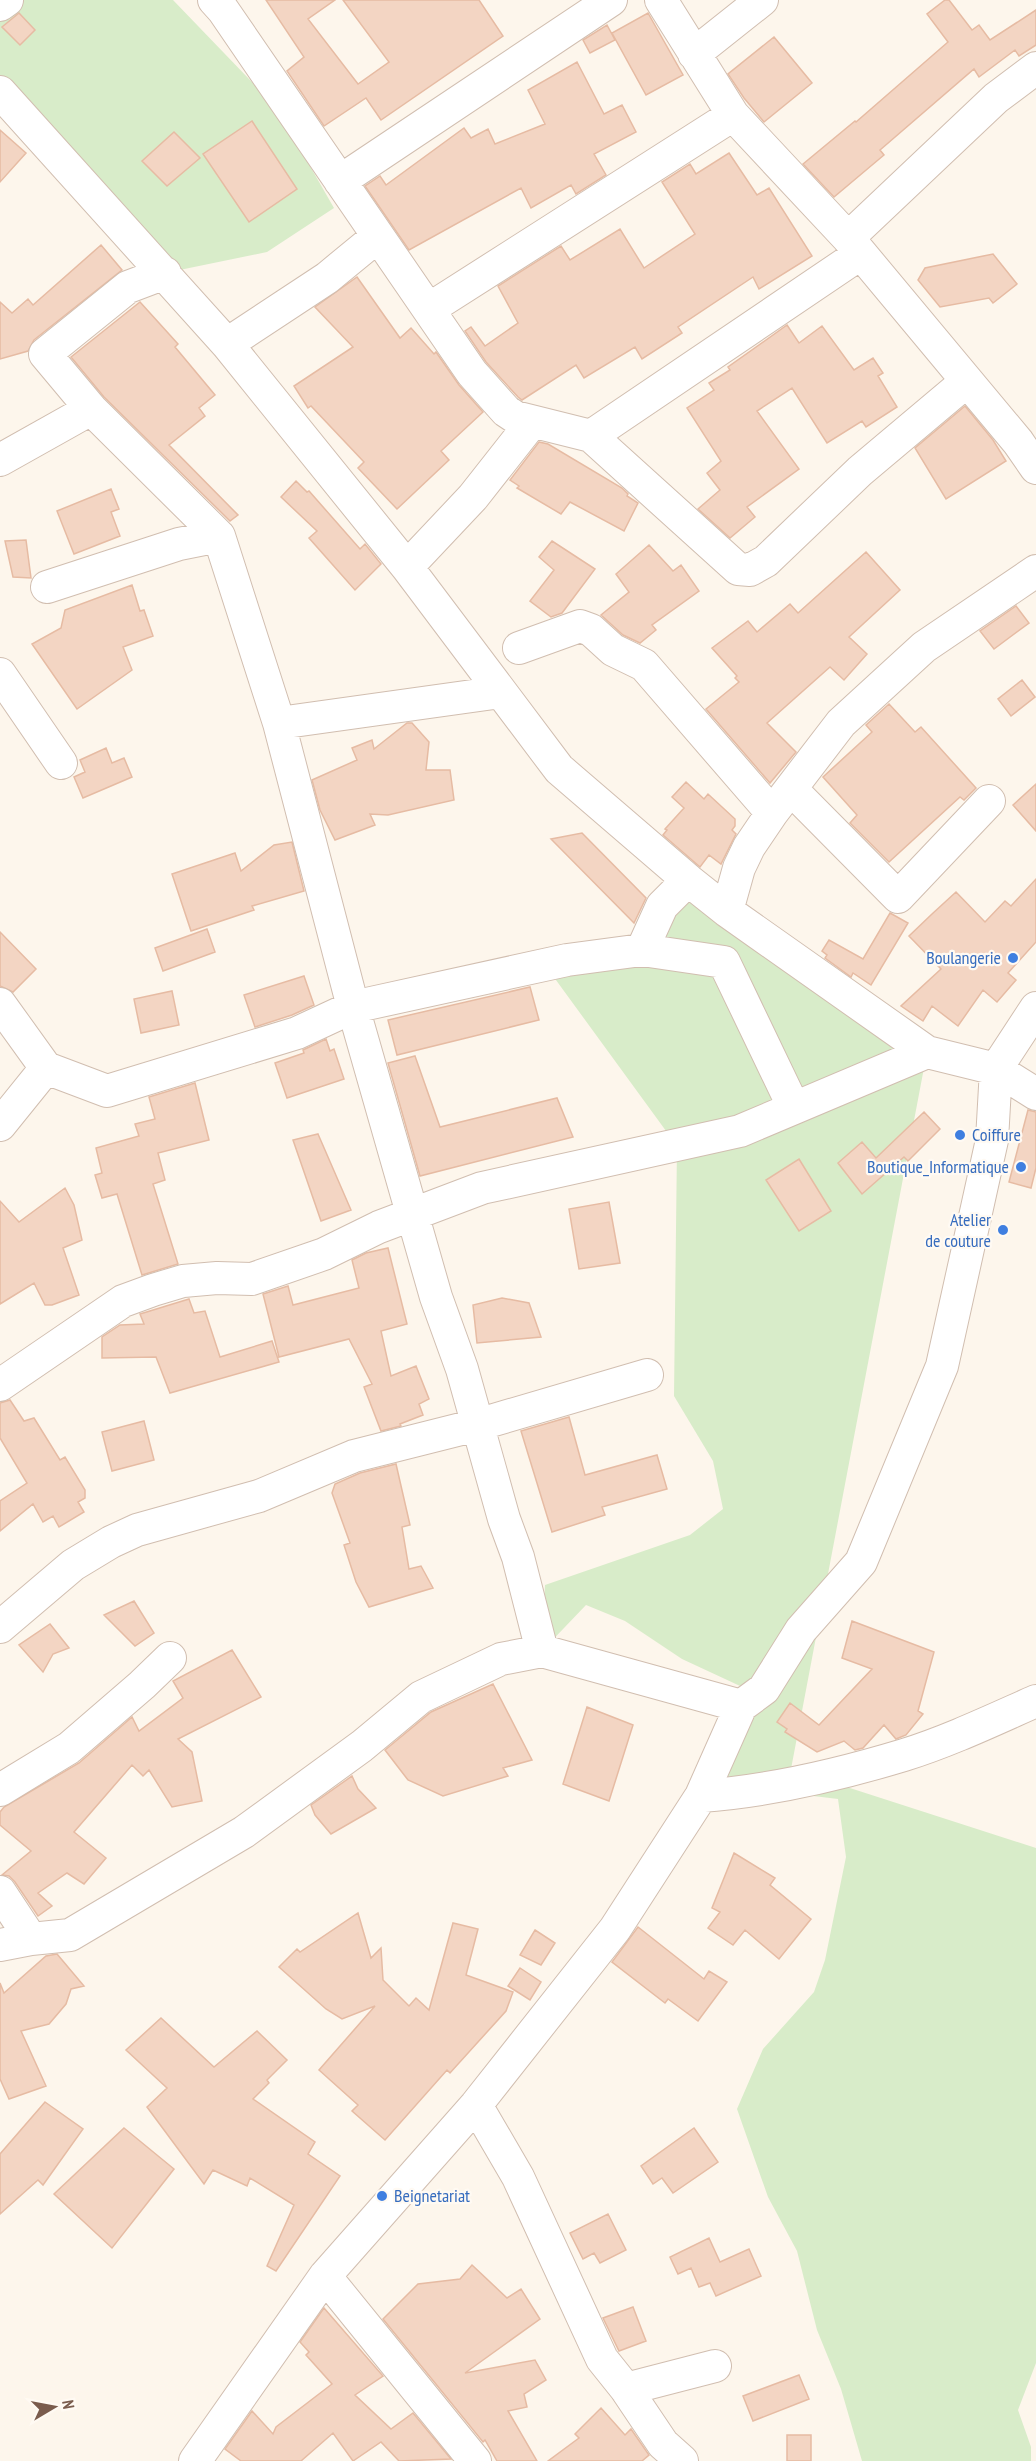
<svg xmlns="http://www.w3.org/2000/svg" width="1036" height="2461" font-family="'PT Sans Narrow',sans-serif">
  <rect width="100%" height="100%" fill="#fdf6ec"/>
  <path fill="#d8ecc9" d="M0 0H173L276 107 334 208 267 252 165 273 0 108Z
    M688 880 927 1052 791 1769 1036 1848V2363L1018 2410 1031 2447V2461H862L841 2389 817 2330 797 2251 768 2197 737 2109 763 2049 814 1992 825 1960 846 1857 838 1799 699 1782 753 1692 682 1659 625 1621 586 1605 542 1651 545 1585 690 1535 723 1509 713 1461 674 1396 677 1146 545 965 642 950Z"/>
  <path fill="#f3d5c3" stroke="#e6bba3" stroke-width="1.5" d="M266 0H335L308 19 358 84 389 62 343 0H479L503 36 381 120 366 98 324 126 287 71 304 57Z
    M945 0H949L972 30 979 25 990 40 1036 10V45L1019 56 1015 50 979 77 974 69 880 150 884 155 834 197 803 164 855 121 856 122 948 42 927 14Z
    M19 13 35 30 20 45 2 27Z
    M648 13 683 75 646 95 612 33Z
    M607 25 615 40 590 53 583 40Z
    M774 37 812 83 764 122 744 98 728 74Z
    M577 62 604 114 622 105 636 132 594 154 606 175 576 194 571 185 531 208 521 188 409 250 365 186 380 176 386 185 464 128 471 138 488 129 495 144 545 124 528 90Z
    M252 121 297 189 249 222 203 154Z
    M0 130 26 153 0 182Z
    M174 132 200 158 167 186 142 161Z
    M729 153 757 195 769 188 812 256 759 289 753 277 678 327 682 333 642 359 635 347 584 378 576 365 522 400 518 397 486 362 465 331 471 327 485 346 518 323 498 286 561 246 570 260 620 229 644 268 695 234 662 182 690 164 696 174Z
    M101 245 122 270 34 340 28 351 0 359V302L12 313 28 299 33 305Z
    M993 254 1017 284 993 303 989 298 940 307 918 280 925 268Z
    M357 277 400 338 411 328 434 354 436 352 459 385 483 412 441 451 449 460 397 509 358 468 364 462 311 406 308 408 294 386 353 347 315 307Z
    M140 302 178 344 175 347 215 395 199 408 205 416 169 445 238 515 230 521 104 397 71 357Z
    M787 325 799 343 822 326 854 370 873 358 883 373 878 376 897 407 866 427 862 421 827 443 792 388 757 411 799 469 747 507 755 517 730 538 698 509 720 490 707 473 721 461 687 408 714 390 709 383 730 370 728 367Z
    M965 406 993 440 1006 461 946 499 915 448Z
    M539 442 548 444 622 488 628 494 627 496 638 503 624 531 570 502 561 514 517 488 519 486 510 480Z
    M296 481 307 492 309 491 360 549 365 544 381 564 355 590 309 538 317 531 281 497Z
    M111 489 119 509 111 512 120 536 74 554 57 511Z
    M26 540 31 578 13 577 5 541Z
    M552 541 595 569 562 613 551 617 530 601 554 570 539 557Z
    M649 545 673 571 681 565 699 591 652 625 656 630 640 643 623 635 601 615 629 592 616 574Z
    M866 552 900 590 849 637 867 654 844 680 830 667 767 723 796 752 770 783 706 709 739 682 735 678 737 676 712 648 748 621 757 632 790 604 798 613Z
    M132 585 140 611 144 610 153 636 123 647 132 670 77 709 32 644 61 628 65 610Z
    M1016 606 1029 623 994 649 980 631Z
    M1022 680 1035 697 1011 716 998 699Z
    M889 704 915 732 921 727 976 788 964 800 960 797 889 862 850 823 857 815 823 777 872 732 866 725Z
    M407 723H412L429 742 426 770H450L454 800 388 815 370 814 375 825 335 840 320 810 312 780 357 760 352 748 372 740 374 749Z
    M106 748 112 763 124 758 132 777 83 798 74 777 85 772 80 760Z
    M686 782 704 799 708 794 735 819V826L732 830 736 834 721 864 709 855 700 867 663 835 667 830 665 829 684 808 672 797Z
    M1036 784V831L1013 805Z
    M582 833 646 898 634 923 551 839Z
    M292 842 304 891 252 906 254 910 191 931 172 874 235 853 241 871 274 845Z
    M1036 879V942L1008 973 1016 980 997 1002 983 990 958 1026 932 1006 923 1021 901 1006 941 969 909 936 932 914 956 892 985 922 1005 901 1011 906Z
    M890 913 908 923 871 985 853 973 851 977 825 958 827 955 822 951 829 940 863 959Z
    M207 929 215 952 163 971 155 948Z
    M0 932 36 969 13 992 0 986Z
    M304 976 314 1005 292 1015 255 1027 244 995Z
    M530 987 539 1020 397 1055 388 1020Z
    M172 991 179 1025 141 1033 134 999Z
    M326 1039 330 1051 334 1049 344 1079 287 1098 275 1063 304 1053 303 1050Z
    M415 1056 440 1127 557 1098 573 1137 420 1176 388 1063Z
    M195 1083 209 1140 158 1153 165 1180 153 1184 178 1264 142 1275 117 1194 102 1198 95 1175 102 1173 96 1148 139 1136 135 1124 155 1119 149 1097Z
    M1028 1110 1036 1112V1168L1031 1188 1009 1182Z
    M924 1112 940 1129 908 1161 904 1157 862 1194 838 1163 862 1142 876 1158Z
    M318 1134 351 1210 321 1221 293 1140Z
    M799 1159 831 1211 799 1231 766 1180Z
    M65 1188 74 1205 82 1240 63 1248 79 1295 52 1305H45L34 1283 0 1304V1201L19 1222Z
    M609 1202 620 1263 579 1269 569 1209Z
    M388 1248 407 1324 381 1331 391 1376 416 1366 429 1399 419 1404 423 1415 400 1424 401 1426 381 1431 364 1387 372 1384 349 1339 279 1357 263 1294 288 1286 293 1305 359 1288 352 1260 366 1253Z
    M502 1298 529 1303 541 1337 477 1343 473 1305Z
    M189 1299 194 1313 205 1311 220 1357 272 1341 279 1362 170 1393 156 1357 102 1358V1337L120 1325 144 1324 140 1314Z
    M10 1400 24 1421 34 1418 60 1460 65 1457 85 1490V1498L78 1502 84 1512 59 1527 53 1516 43 1522 33 1504 0 1531V1501L27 1483 0 1438V1403Z
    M569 1417 585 1475 657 1455 667 1489 602 1507 605 1515 552 1532 521 1431Z
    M144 1421 154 1460 112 1471 102 1432Z
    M396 1464 410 1525 402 1527 409 1569 421 1566 433 1588 369 1607 356 1582 344 1545 350 1543 332 1493 335 1484 360 1473Z
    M134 1601 154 1633 135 1646 104 1615Z
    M852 1621 934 1652 918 1711 923 1714 906 1735 896 1739 884 1725 863 1748 855 1750 844 1741 817 1752 785 1732 787 1729 777 1722 790 1703 819 1725 872 1669 842 1658Z
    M50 1624 69 1648 53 1654 43 1672 19 1645Z
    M232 1650 261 1697 178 1739 192 1752 202 1801 172 1807 149 1770 143 1776 132 1765 74 1832 106 1858 84 1884 67 1873 38 1893 52 1906 38 1916 15 1882 9 1876 2 1875 31 1851 0 1825V1812L4 1807 79 1763 132 1717 139 1731 183 1698 173 1681Z
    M493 1684 532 1760 503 1768 508 1776 443 1796 408 1780 385 1750 431 1712Z
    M587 1707 633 1725 609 1801 563 1784Z
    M352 1776 358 1789 376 1808 331 1834 315 1815 311 1805Z
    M734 1853 775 1878 770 1885 811 1919 779 1959 745 1930 733 1945 708 1928 720 1912 712 1908Z
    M358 1913 371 1958 381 1948 383 1980 409 2006 416 1998 429 2010 453 1923 478 1929 466 1975 513 1992 506 2011 450 2073 447 2070 385 2140 352 2111 358 2105 319 2070 375 2006 342 2019 326 2009 279 1967 297 1949 300 1952Z
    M638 1927 704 1979 709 1971 727 1982 698 2021 668 1999 665 2003 612 1962Z
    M535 1930 555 1943 541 1965 520 1955Z
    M57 1954 84 1986 71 1989 66 2004 49 2024 21 2031 46 2086 9 2099 0 2079V1983L4 1993 46 1956Z
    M520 1968 541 1982 530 2000 508 1986Z
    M161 2018 214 2067 257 2031 287 2060 267 2080 269 2083 253 2099 315 2142 308 2154 340 2176 276 2271 267 2266 294 2205 250 2178 247 2186 213 2170 204 2184 147 2107 167 2088 126 2050Z
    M45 2102 83 2129 43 2185 38 2180 0 2214V2154Z
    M124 2128 174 2169 112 2248 54 2194Z
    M694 2128 718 2162 673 2193 662 2178 653 2184 641 2166Z
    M608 2214 626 2250 600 2263 594 2253 583 2259 570 2233Z
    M709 2238 720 2262 749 2249 761 2276 716 2296 710 2283 699 2287 691 2268 678 2274 670 2257Z
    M472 2265 507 2298 521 2289 540 2319 465 2373 535 2360 546 2380 524 2394 527 2407 508 2411 537 2461H497L485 2440 483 2442 383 2319 418 2284 460 2279Z
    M633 2307 646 2341 619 2351 603 2318Z
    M324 2308 383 2376 355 2395 391 2429 413 2413 451 2459 399 2461 381 2442 353 2461 333 2433 301 2461H241L225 2449 252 2411 273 2434 276 2427 332 2384 306 2355 309 2352 300 2342Z
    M799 2375 809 2399 753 2421 743 2396Z
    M601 2408 625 2435 631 2429 649 2455 642 2461H548L579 2438 575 2434Z
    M787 2435H811V2461H787Z"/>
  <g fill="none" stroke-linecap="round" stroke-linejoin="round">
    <g stroke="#d1beb0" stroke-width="34">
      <path id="minor" d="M214 0 223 10 472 373 506 411 515 417 591 436 738 569 750 570 766 561 860 471 967 381
        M661 0 733 115 848 238 1018 442 1036 468
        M0 5 7 0
        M694 54 762 0
        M0 92 227 344 407 567 559 769 688 880
        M340 181 611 0
        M848 238 996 98 1036 68
        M165 273 128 287 45 354 91 409 219 536 279 723 353 1007 436 1297 462 1369 504 1519 518 1557 542 1651
        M429 309 733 115
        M227 344 327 278 378 236
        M591 436 860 254
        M0 460 91 409
        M407 567 473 497 532 422
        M47 587 179 544 219 536
        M519 648 580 626 591 630 613 650 644 665 772 813
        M0 674 61 763
        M279 723 501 692
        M791 789 898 897 989 801
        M727 911 739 868 749 847 772 813 841 723 924 647 1036 571
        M642 950 724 962 794 1108
        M0 1004 46 1068
        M0 1125 46 1068 107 1091 297 1033 353 1007 567 960 642 950 662 906 688 880 727 911 927 1052 996 1069 1036 1094
        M0 1385 123 1301 153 1290 183 1281 217 1278 252 1279 324 1254 379 1227 482 1188 740 1131 927 1052
        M0 1627 73 1565 111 1542 137 1530 259 1496 354 1456 477 1425 647 1375
        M0 1790 69 1748 142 1685 170 1658
        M701 1796C770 1791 838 1775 904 1755 949 1741 993 1720 1036 1701
        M0 1892 31 1939
        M0 1945 31 1939 70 1935 244 1832 362 1746 421 1697 501 1659 542 1651 741 1706
        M476 2105 518 2177 602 2359 626 2389 663 2444 682 2461
        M325 2276 475 2461
        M626 2389 715 2366
        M195 2461 325 2276 476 2105 615 1929 701 1796 741 1706 764 1689 801 1630 861 1562 942 1366 992 1140 996 1069 1036 1008"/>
    </g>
    <use href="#minor" stroke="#fff" stroke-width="32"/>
  </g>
  <g fill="#3f7fe0" stroke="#fffaf3" stroke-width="2">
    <circle cx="1013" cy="958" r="6"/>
    <circle cx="960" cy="1135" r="6"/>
    <circle cx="1021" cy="1167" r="6"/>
    <circle cx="1003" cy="1230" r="6"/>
    <circle cx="382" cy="2196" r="6"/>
  </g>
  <g text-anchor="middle" stroke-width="4.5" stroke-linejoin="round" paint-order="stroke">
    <g font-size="18" fill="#366cbe" stroke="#fffaf3" text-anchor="end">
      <text x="1001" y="964">Boulangerie</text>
      <text x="972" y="1141" text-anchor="start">Coiffure</text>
      <text x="1009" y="1173">Boutique_Informatique</text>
      <text x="991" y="1226">Atelier<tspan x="991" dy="21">de couture</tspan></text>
      <text x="394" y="2202" text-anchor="start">Beignetariat</text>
    </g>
  </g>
  <g transform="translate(54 2407) rotate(80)" stroke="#fffaf3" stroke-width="4.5" paint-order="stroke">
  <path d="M0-4.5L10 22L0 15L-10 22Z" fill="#7a5c4d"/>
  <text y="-9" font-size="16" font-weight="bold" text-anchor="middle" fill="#7a5c4d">N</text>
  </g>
</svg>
